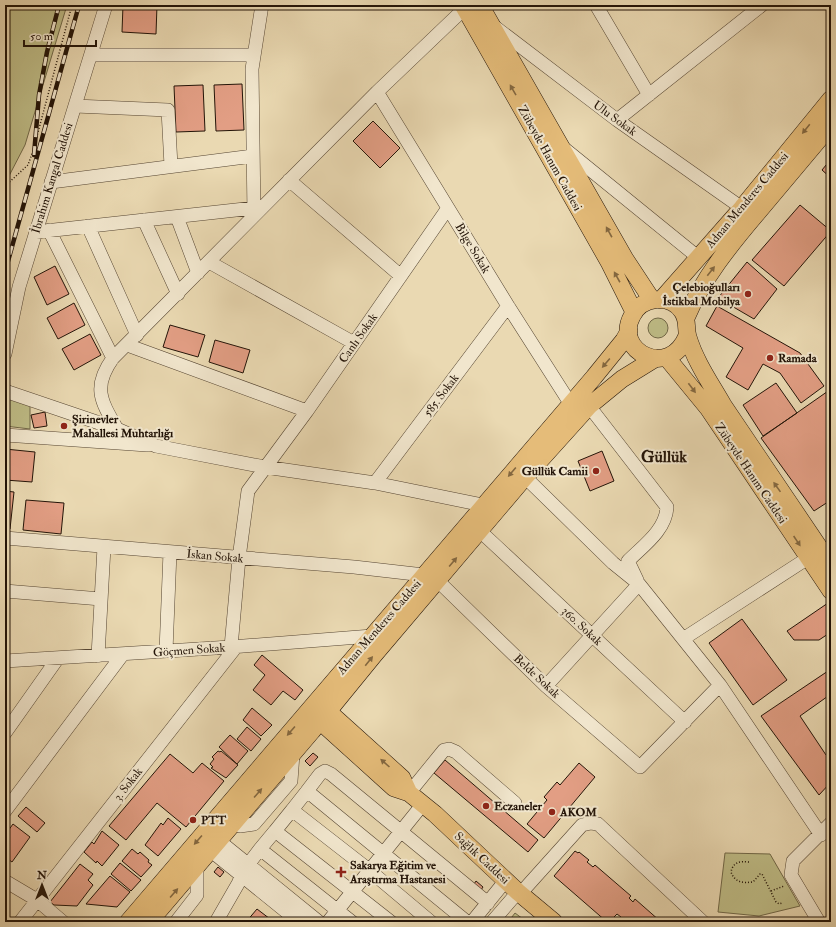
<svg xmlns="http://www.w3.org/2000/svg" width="836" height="927" font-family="'IM FELL Double Pica',serif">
  <rect width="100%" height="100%" fill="#ead9b2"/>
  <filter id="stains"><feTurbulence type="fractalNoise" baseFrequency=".005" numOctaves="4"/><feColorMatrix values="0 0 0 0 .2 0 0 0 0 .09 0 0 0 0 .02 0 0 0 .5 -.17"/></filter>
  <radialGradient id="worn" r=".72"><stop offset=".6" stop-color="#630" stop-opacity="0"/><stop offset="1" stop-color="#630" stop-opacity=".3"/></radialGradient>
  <path fill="#bfbd87" stroke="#716848" d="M5 5H67L25 145 9 176 5 178Z
    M648 328a10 10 0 1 1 20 0a10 10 0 1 1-20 0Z
    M14 396 30 403V429L5 426V399Z
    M725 853 770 854 800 906 759 916 718 912Z
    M515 913 527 922H508Z"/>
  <path fill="#e29e84" stroke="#231408" d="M123 5H157L156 34 122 32Z
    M242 84 244 130 216 131 214 85Z
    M203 85 205 131 176 132 174 86Z
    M373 121 400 148 380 168 353 141Z
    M831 159V178L822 170Z
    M800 205 831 231 784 286 752 260Z
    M747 262 777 289 754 319 718 298Z
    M55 266 69 294 47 305 34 277Z
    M74 303 85 325 58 339 47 318Z
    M717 306 800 353 824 386 801 403 780 373 763 364 748 390 726 377 743 348 706 326Z
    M170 325 205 335 198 357 163 347Z
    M90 334 101 355 74 370 62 349Z
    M215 340 250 350 243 373 209 362Z
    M776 383 797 413 763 436 743 405Z
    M831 389V500L814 511 761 438Z
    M45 412 47 426 34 428 31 415Z
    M5 449 35 452 32 482 5 480Z
    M602 451 614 481 590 491 578 461Z
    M5 491 14 492 10 529H5Z
    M26 500 64 503 61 534 23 530Z
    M828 603 831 608V632L819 640H794L787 631Z
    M742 619 787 680 753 705 709 643Z
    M262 655 303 690 295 700 283 691 271 705 253 690 265 675 254 665Z
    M831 669V694L800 716 826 755 831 750V782L819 795 761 716Z
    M252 708 272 725 261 736 243 720Z
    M247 727 261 739 251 751 237 739Z
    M230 735 248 751 237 764 219 747Z
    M218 751 220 752 221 751 238 765 226 778 211 768 213 767 210 764 214 759 212 757Z
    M313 753 318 757 310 766 305 761Z
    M170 754 193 773 202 763 224 781 186 827 157 803 126 840 109 826Z
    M445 760 538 840 528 852 434 773Z
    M579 763 595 777 544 838 527 824 547 800 544 797 557 782 560 785Z
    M26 807 45 823 37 832 18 816Z
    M168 818 181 829 158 856 145 845 161 823 163 825Z
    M13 824 30 837 12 862 5 857V835Z
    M102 831 119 845 102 866 97 861 96 863 84 852 92 842 94 844Z
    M132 849 138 854 140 852 149 860 148 862 152 865 141 877 122 861Z
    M575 851 578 853 579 852 589 860 587 862 593 867 595 865 631 896 629 898 633 902 635 899 660 921 658 922H617L621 917 617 914 609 922H607L554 876Z
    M120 863 141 880 131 891 111 874Z
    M80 864 93 874 88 880 93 885 77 906 54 905 50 902Z
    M218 867 224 872 220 877 214 872Z
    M110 876 130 892 117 907 86 904Z
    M476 881 483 887 479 893 472 887Z
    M257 909 274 922H246Z"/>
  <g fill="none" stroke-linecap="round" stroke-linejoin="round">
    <g stroke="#554532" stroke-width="14">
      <path id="minor" d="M596 5 649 95
        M495 27 617 120 742 208
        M91 55H254
        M377 92 508 306 570 403
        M75 106 168 110 171 166
        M617 120 762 5
        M566 150 699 258
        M289 180 401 276
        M51 182 253 156
        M254 215 252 69 262 5
        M177 217 198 273
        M144 220 178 294
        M88 226 137 335
        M49 230 113 358
        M36 232 254 208
        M209 262 354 343
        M127 345 307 411
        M5 354 19 287 106 5
        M5 391 117 429 156 446 265 467 375 483 483 505
        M589 406 667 507C666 530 643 546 628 561L637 580
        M117 429C101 401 92 387 113 358L377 92 465 8 461 5
        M5 435 147 445
        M525 477 613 563 639 584 720 685 821 835
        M375 483 508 306
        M480 531 685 722
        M5 538 354 567 424 575
        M438 581 546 686 640 767 720 685
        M5 591 101 599
        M683 639 808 558
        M231 647 239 558 248 491 307 411 448 208
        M166 651 170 552
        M98 656 104 547
        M5 661 231 647 372 636
        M546 686 639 584
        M5 733 58 658
        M307 791 292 810 369 870 431 922
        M409 793 444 750 449 749 456 752 515 803
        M292 810 275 831 391 922
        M5 811 123 654
        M231 824 240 826 254 824 291 781 293 754
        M275 831 260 849 352 922
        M218 840 319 922
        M210 850 299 922
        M5 881 37 900 63 922
        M520 894 582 825 591 823 598 824 703 922
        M20 922 236 647
        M176 922 197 895V867
        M216 922 239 882 241 874 260 849
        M328 922 423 804
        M467 922 307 791 320 774 325 771 331 774 488 903
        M472 922 506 880
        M492 922 518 892
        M819 922 791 875 793 861 831 823"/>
    </g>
    <g stroke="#231408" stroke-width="18">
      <path id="major" d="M463 5 609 262 634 312
        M480 5 625 259 652 300
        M661 300 742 208 831 99
        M686 318C703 278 730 245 758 212 782 183 807 154 831 125
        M687 336C669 380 613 351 632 316 641 297 670 293 682 311 689 321 685 328 688 337 695 361 711 384 723 405L831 565
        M667 358 708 408 831 591
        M321 705 402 778 409 793
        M311 713 394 788 409 793 435 814 518 892 554 922
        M128 922 594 377 624 340 629 331
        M149 922 312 731 374 655 525 477 589 406 622 379 656 358"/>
    </g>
    <path stroke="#231408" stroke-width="1.5" stroke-dasharray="1 2" stroke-linecap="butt" d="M5 186 28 165 33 151 72 5
      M749 862C740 861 733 862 731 872 735 883 743 883 753 882L760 874H762L776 902 779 904 782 903
      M771 891 784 886
      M527 922V916"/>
    <use href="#minor" stroke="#f1e6cd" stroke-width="13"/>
    <use href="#major" stroke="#e5bc79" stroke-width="17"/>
    <g stroke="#231408" stroke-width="4.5">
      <path id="rail" d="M34 155 39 95 47 52 59 5
        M5 272 79 5"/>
    </g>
    <use href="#rail" stroke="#f1e6cd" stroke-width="3" stroke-dasharray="9" stroke-linecap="butt"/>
  </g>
  <defs><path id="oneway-solid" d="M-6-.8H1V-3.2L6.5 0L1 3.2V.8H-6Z"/></defs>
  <g fill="#846840">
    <use href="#oneway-solid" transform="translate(513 90) rotate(-120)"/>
    <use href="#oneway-solid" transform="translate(806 129) rotate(129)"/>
    <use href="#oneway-solid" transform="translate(609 232) rotate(-119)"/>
    <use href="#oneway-solid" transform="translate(711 271) rotate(-52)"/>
    <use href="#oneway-solid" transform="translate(617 277) rotate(-119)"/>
    <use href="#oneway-solid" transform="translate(606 363) rotate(130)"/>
    <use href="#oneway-solid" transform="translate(692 388) rotate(53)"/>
    <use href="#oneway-solid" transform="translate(512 472) rotate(130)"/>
    <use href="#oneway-solid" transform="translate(777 487) rotate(-125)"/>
    <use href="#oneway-solid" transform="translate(797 541) rotate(56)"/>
    <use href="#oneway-solid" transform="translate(453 562) rotate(-50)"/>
    <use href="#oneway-solid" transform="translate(369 661) rotate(-51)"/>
    <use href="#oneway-solid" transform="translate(291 731) rotate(131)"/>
    <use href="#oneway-solid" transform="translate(385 763) rotate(-138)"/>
    <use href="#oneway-solid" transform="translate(258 793) rotate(-49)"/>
    <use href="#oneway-solid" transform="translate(198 840) rotate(131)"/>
    <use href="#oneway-solid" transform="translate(174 893) rotate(-49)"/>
  </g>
  <g fill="#8f2418" stroke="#f1e6cd" stroke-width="1.5">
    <circle cx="748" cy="294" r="4"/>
    <circle cx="770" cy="358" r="4"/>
    <circle cx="64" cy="426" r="4"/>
    <circle cx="596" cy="471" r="4"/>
    <circle cx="486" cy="806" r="4"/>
    <circle cx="552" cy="812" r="4"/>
    <circle cx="193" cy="820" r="4"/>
    <path d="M339 866h4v4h4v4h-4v4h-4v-4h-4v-4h4z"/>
  </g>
  <g text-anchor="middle" stroke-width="4" stroke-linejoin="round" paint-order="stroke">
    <g font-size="12" fill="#231408" stroke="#f1e6cd">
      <text transform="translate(615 118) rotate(36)" y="4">Ulu Sokak</text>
      <text transform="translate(550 158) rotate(61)" y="4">Zübeyde Hanım Caddesi</text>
      <text transform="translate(52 178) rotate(-73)" y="4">İbrahim Kangal Caddesi</text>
      <text transform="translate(747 200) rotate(-50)" y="4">Adnan Menderes Caddesi</text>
      <text transform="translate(473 248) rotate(59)" y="4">Bilge Sokak</text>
      <text transform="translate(358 338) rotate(-55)" y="4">Canlı Sokak</text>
      <text transform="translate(441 395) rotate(-53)" y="4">585. Sokak</text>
      <text transform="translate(751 473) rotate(56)" y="4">Zübeyde Hanım Caddesi</text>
      <text transform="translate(215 556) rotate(5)" y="4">İskan Sokak</text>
      <text transform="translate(582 626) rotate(43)" y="4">360. Sokak</text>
      <text transform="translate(379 627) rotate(-49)" y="4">Adnan Menderes Caddesi</text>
      <text transform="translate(189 650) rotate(-4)" y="4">Göçmen Sokak</text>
      <text transform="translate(537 676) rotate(43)" y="4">Belde Sokak</text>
      <text transform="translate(128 784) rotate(-52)" y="4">3. Sokak</text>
      <text transform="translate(482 858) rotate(43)" y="4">Sağlık Caddesi</text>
    </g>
    <g font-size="12" font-weight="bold" fill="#231408" stroke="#f1e6cd" text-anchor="start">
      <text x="740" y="291" text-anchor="end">Çelebioğulları<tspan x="740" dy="14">İstikbal Mobilya</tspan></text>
      <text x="778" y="362">Ramada</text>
      <text x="72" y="423">Şirinevler<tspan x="72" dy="14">Mahallesi Muhtarlığı</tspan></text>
      <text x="588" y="475" text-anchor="end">Güllük Camii</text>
      <text x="494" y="810">Eczaneler</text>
      <text x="560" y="816">AKOM</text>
      <text x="201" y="824">PTT</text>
      <text x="350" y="869">Sakarya Eğitim ve<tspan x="350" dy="14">Araştırma Hastanesi</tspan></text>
    </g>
    <g font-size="16" font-weight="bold" fill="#231408" stroke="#f1e6cd">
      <text x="664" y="462">Güllük</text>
    </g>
  </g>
  <rect width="836" height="927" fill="none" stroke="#ead9b2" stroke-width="20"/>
  <rect x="6" y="6" width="824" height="915" fill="none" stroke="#231408" stroke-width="2"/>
  <rect x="10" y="10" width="816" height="907" fill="none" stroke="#231408"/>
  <g transform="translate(42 885)" stroke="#f1e6cd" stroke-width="3" paint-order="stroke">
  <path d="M0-3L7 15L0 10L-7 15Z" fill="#231408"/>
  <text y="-6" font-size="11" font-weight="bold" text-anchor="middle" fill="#231408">N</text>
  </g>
  <path d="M24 40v6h72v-6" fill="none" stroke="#231408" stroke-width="2"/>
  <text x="30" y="40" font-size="12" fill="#231408" stroke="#f1e6cd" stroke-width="3" paint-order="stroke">50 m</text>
  <rect width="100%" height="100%" filter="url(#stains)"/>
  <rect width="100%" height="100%" fill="url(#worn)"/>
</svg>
